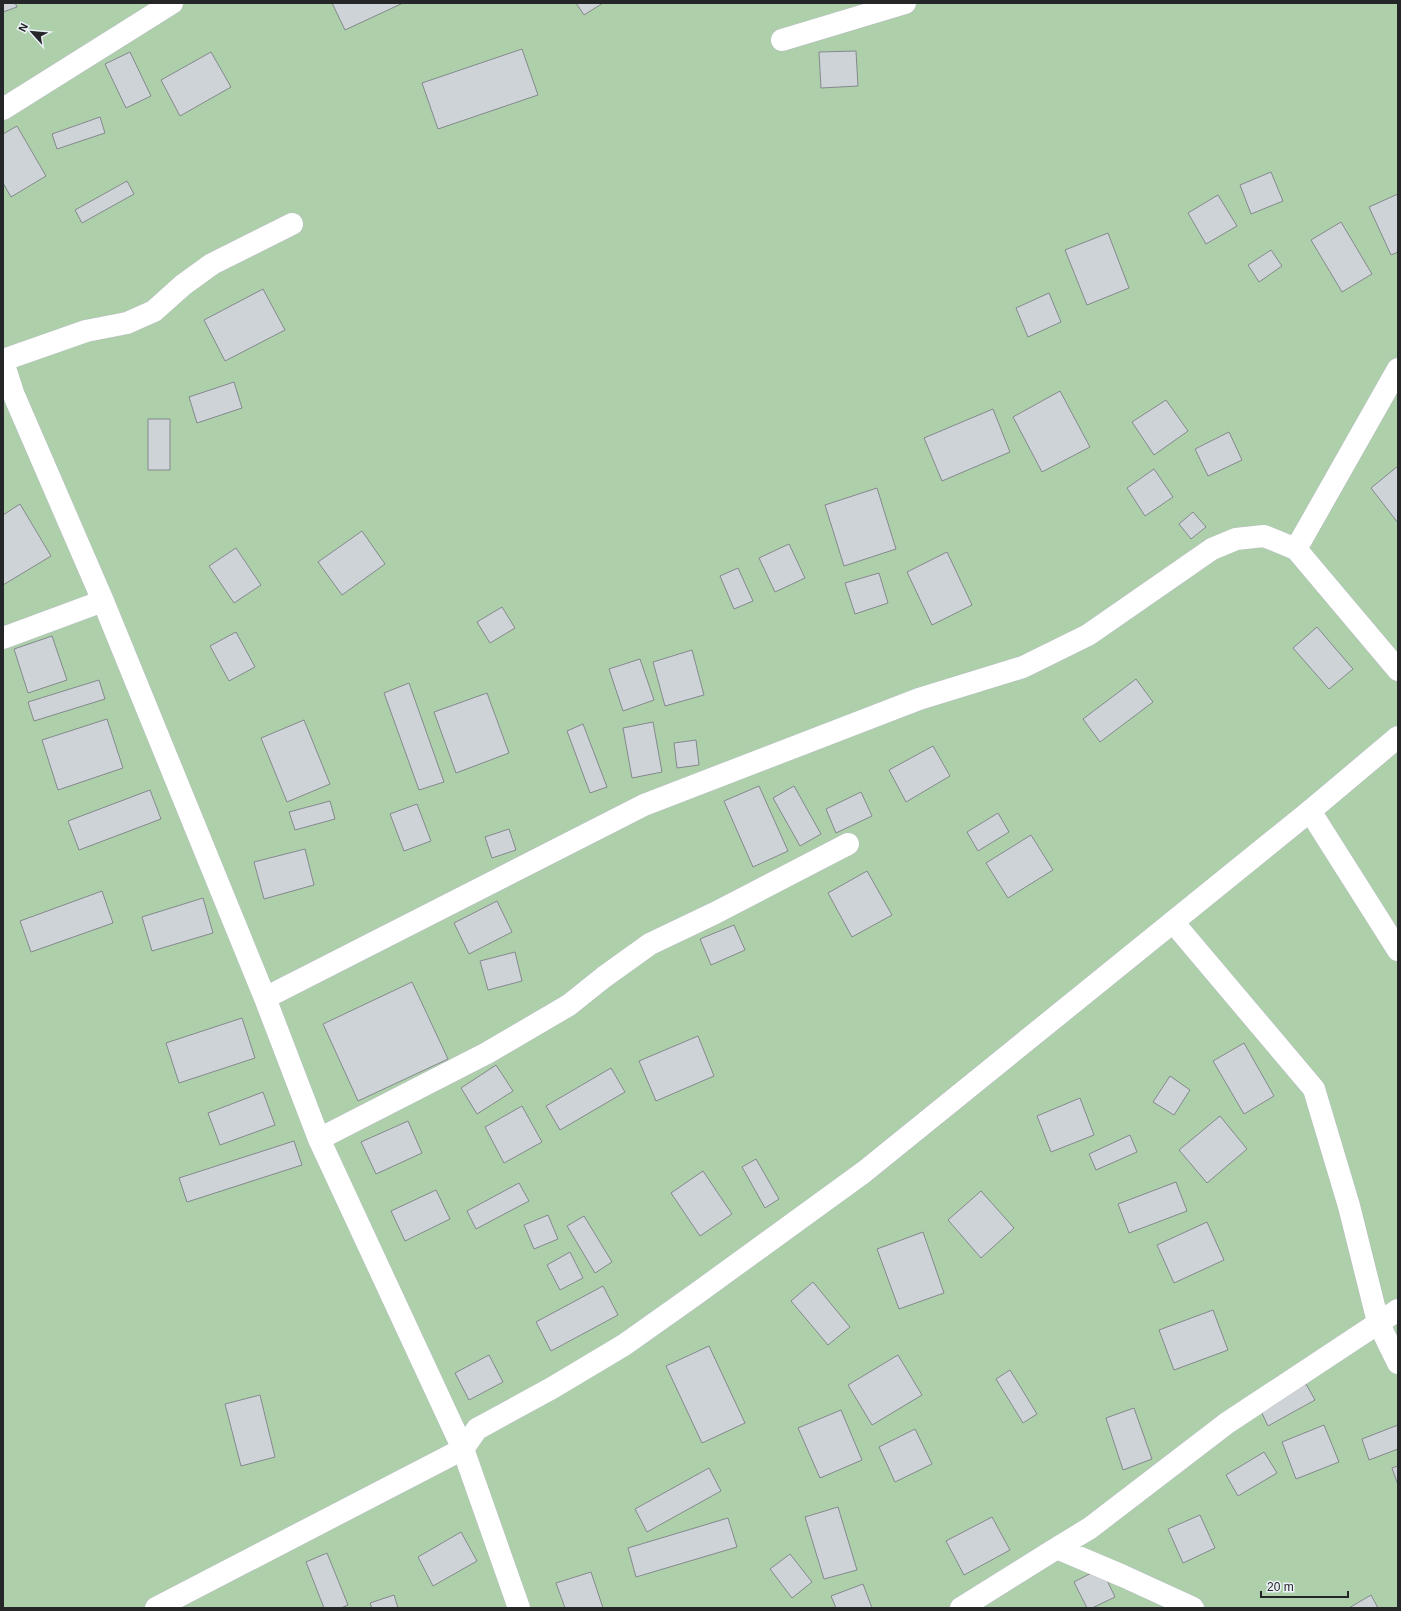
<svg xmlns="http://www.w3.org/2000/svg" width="1401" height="1611" font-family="Helvetica,sans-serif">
  <rect width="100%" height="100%" fill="#ecf1f6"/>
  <path fill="#adcfaa" d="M3 3H1398V1608H3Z"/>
  <path fill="#ced3d8" stroke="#85898d" d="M3 3H15L17 7 3 12Z
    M332 3H403L345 30Z
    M576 3H603L584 15Z
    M522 49 538 95 438 129 422 83Z
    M856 51 858 86 821 88 819 52Z
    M130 52 151 96 126 108 105 64Z
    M211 52 231 87 180 116 161 80Z
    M100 117 105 133 57 149 52 134Z
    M17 126 46 176 11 197 3 183V134Z
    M1271 172 1283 201 1251 214 1240 185Z
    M127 181 134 194 82 223 75 210Z
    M1398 194V252L1391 255 1369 207Z
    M1218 195 1237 226 1206 244 1188 213Z
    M1341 222 1372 274 1342 292 1311 240Z
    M1108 233 1129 288 1087 305 1065 250Z
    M1271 250 1282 266 1259 282 1248 265Z
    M263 289 285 330 225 361 204 320Z
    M1049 293 1061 322 1028 337 1016 308Z
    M234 382 242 408 197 423 189 397Z
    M1060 391 1090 447 1042 472 1013 417Z
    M1166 400 1188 431 1154 455 1132 422Z
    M993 409 1010 452 942 481 924 438Z
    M148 419H170V470H148Z
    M1229 432 1242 460 1208 476 1195 449Z
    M1398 466V523L1371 488Z
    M1154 469 1173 497 1145 516 1127 488Z
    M877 488 896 549 844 566 825 505Z
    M20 504 51 556 3 585V515Z
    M1193 512 1206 527 1191 539 1179 524Z
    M362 531 385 564 342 595 318 562Z
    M789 544 805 578 775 592 759 558Z
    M236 548 261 585 234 603 209 566Z
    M947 552 972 605 932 625 907 572Z
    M738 568 753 601 734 609 720 576Z
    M879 573 888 603 855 614 845 583Z
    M502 607 515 628 490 643 477 622Z
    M1317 627 1353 669 1329 689 1293 648Z
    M236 632 255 667 229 681 210 646Z
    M52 636 67 680 28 693 14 649Z
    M692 650 704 695 665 706 653 662Z
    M640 659 654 700 623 711 609 669Z
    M1136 679 1153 702 1100 742 1083 719Z
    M99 680 105 699 34 721 28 702Z
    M409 683 444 782 419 790 384 693Z
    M487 693 509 753 456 773 434 712Z
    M107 719 123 768 58 790 42 740Z
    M304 720 330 784 287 802 261 738Z
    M653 722 662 772 632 778 623 728Z
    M583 724 607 787 590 793 567 731Z
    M696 740 699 765 677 768 674 743Z
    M933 746 950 776 906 802 889 770Z
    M759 786 788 851 753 867 724 801Z
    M794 786 821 834 800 846 773 798Z
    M150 790 161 819 79 850 68 821Z
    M861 792 872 816 836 833 826 809Z
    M330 801 335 819 295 830 289 812Z
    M417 804 431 841 404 851 390 814Z
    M998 813 1009 832 978 851 967 832Z
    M509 829 516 850 492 858 485 837Z
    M1031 835 1053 870 1008 898 986 863Z
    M305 849 314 885 264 899 254 862Z
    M867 871 892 915 852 937 828 893Z
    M102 891 113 923 31 952 20 921Z
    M203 898 213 933 152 951 142 917Z
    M497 901 512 932 469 954 454 923Z
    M734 925 745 950 711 965 700 939Z
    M515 952 522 981 488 990 480 961Z
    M412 982 448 1059 358 1101 323 1024Z
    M242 1018 255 1058 179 1083 166 1043Z
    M698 1036 714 1076 656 1101 639 1061Z
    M1244 1043 1274 1096 1244 1114 1213 1061Z
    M496 1065 513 1091 477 1114 461 1088Z
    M611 1068 625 1092 560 1130 546 1106Z
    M1170 1076 1190 1090 1174 1115 1153 1102Z
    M263 1092 275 1125 220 1145 208 1113Z
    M1080 1098 1094 1135 1051 1152 1037 1116Z
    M522 1106 542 1142 504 1163 485 1127Z
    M1220 1116 1247 1149 1207 1183 1179 1150Z
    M408 1121 422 1153 376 1174 361 1142Z
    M1130 1135 1137 1152 1096 1170 1089 1154Z
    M294 1141 302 1165 187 1202 179 1178Z
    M756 1159 779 1199 765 1208 742 1167Z
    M703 1171 732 1214 700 1236 671 1193Z
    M1176 1182 1187 1211 1129 1233 1118 1204Z
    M519 1183 529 1201 476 1229 467 1211Z
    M436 1190 450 1219 405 1241 391 1211Z
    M981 1191 1014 1228 981 1258 948 1220Z
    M548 1215 558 1239 534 1249 524 1225Z
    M584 1216 612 1262 595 1273 567 1226Z
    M1207 1222 1224 1260 1174 1283 1157 1245Z
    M923 1232 944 1293 899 1309 877 1249Z
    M570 1252 583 1278 560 1290 547 1265Z
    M813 1282 850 1327 828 1345 791 1301Z
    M603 1286 618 1315 551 1351 536 1322Z
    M1213 1310 1228 1350 1174 1370 1159 1330Z
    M709 1346 745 1423 702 1443 666 1366Z
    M489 1355 503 1382 469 1400 455 1373Z
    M898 1355 922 1395 872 1425 848 1385Z
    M1010 1370 1037 1414 1023 1423 996 1379Z
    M1306 1384 1315 1400 1268 1426 1260 1409Z
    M260 1395 275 1457 241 1466 225 1404Z
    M1134 1408 1152 1459 1123 1470 1106 1418Z
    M841 1410 862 1460 820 1478 798 1428Z
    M1324 1425 1339 1462 1296 1479 1282 1442Z
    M1398 1425V1449L1369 1460 1362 1439Z
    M915 1429 932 1464 895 1482 879 1447Z
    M1264 1452 1277 1473 1238 1496 1226 1475Z
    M1398 1466V1485L1392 1468Z
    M709 1468 721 1491 647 1532 635 1509Z
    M838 1507 857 1570 824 1579 805 1517Z
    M1200 1515 1215 1548 1183 1563 1168 1529Z
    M992 1517 1010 1550 964 1575 946 1541Z
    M728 1518 737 1547 636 1577 628 1548Z
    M461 1532 477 1561 433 1586 418 1557Z
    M327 1553 348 1605 341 1608H324L306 1562Z
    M790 1554 812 1582 792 1598 770 1569Z
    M1101 1568 1115 1597 1092 1608H1087L1074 1582Z
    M591 1572 603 1608H565L556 1583Z
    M863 1584 872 1608H836L831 1596Z
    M394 1595 398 1608H372L370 1603Z
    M1371 1595 1378 1608H1349Z"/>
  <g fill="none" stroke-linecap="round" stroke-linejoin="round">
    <g stroke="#babfc4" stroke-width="23">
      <path id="minor" d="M782 40 905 3
        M3 109 172 3
        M3 360 86 331 127 323 154 311 183 285 212 264 292 224
        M3 362 13 393 103 601 265 998 319 1139 463 1449 519 1608
        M1398 369 1296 549 1398 670
        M3 638 103 601
        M1310 811 1398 950
        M1173 922 1314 1089 1349 1206 1378 1322 1398 1363
        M265 998 644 805 919 699 1023 667 1088 635 1212 549 1236 539 1264 536 1296 549
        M319 1139 487 1053 569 1005 604 977 650 944 715 913 848 844
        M1057 1548 1123 1576 1193 1608
        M961 1608 1057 1548 1090 1528 1227 1423 1398 1310"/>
    </g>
    <g stroke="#babfc4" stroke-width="23">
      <path id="major" d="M156 1608 463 1449 477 1429 552 1388 624 1345 696 1294 864 1172 1310 811 1398 737"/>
    </g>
    <use href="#minor" stroke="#fff" stroke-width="22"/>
    <use href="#major" stroke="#fff" stroke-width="22"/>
  </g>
  <rect width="1401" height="1611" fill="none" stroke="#242628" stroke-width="8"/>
  <g transform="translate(32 32) rotate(297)" stroke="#ecf1f6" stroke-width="3" paint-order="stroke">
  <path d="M0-3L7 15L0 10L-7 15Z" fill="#242628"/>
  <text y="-6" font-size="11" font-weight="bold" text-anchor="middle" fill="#242628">N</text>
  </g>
  <path d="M1261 1591v6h87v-6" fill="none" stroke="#242628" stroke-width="2"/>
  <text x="1267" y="1591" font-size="12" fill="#242628" stroke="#ecf1f6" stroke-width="3" paint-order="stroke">20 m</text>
</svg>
